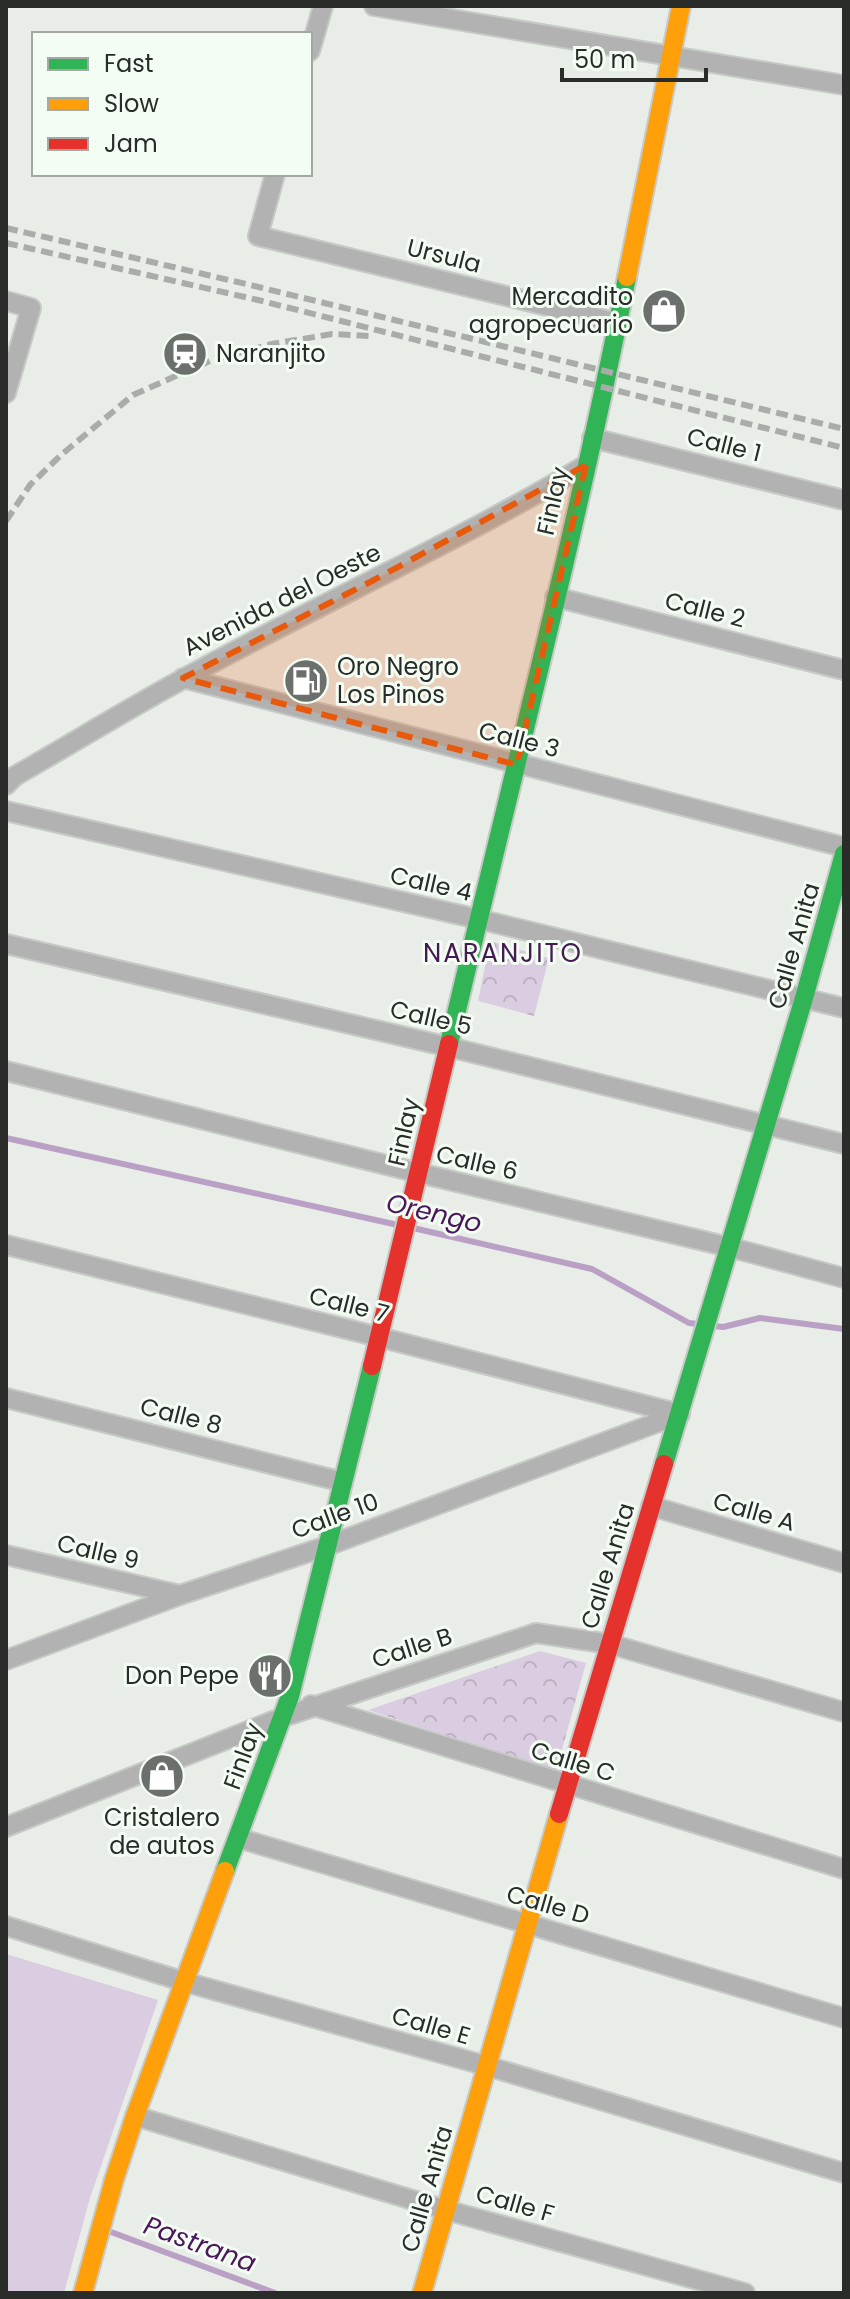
<svg xmlns="http://www.w3.org/2000/svg" width="850" height="2299" font-family="Poppins,sans-serif">
  <defs>
    <pattern id="park-crowns" width="20" height="18" patternUnits="userSpaceOnUse" patternTransform="scale(2)"><rect width="20" height="18" fill="#dbcde1"/><path d="M2 6a3 3 0 1 1 6 0M12 15a3 3 0 1 1 6 0" fill="none" stroke="#bcb0c1"/></pattern>
  </defs>
  <rect width="100%" height="100%" fill="#e8ede8"/>
  <path fill="url(#park-crowns)" d="M490 941 549 958 534 1016 478 1001Z
    M540 1651 586 1663 556 1771 368 1710Z"/>
  <path fill="#dbcde1" d="M6 1954 158 2000 90 2198 64 2293H6Z"/>
  <g fill="none" stroke-linecap="round" stroke-linejoin="round">
    <path stroke="#baa0c5" stroke-width="6" d="M6 1138 398 1225
      M413 1228 592 1269 689 1323 698 1324
      M714 1326 723 1327 760 1318 844 1329
      M111 2232 275 2293"/>
    <g stroke="#c6c9c6" stroke-width="22">
      <path id="street" d="M374 6 844 85
        M310 51 323 6
        M275 174 258 236 618 323
        M6 301 31 308 6 393
        M592 438 844 500
        M555 597 844 670
        M183 678 844 847
        M6 785 15 776C71 744 126 710 183 679 316 605 456 543 586 465
        M6 811 478 919 844 1008
        M6 944 449 1047 844 1144
        M6 1071 419 1173 729 1247 844 1278
        M6 1245 363 1333 680 1414
        M6 1398 343 1482
        M651 1506 844 1563
        M6 1555 180 1595
        M6 1660 180 1595 327 1546 680 1414
        M311 1705 844 1869
        M6 1827 283 1717 536 1633 610 1644 844 1712
        M238 1838 844 2018
        M6 1926 185 1982 487 2066 844 2173
        M135 2116 446 2210 745 2293"/>
    </g>
    <g stroke="#c6c9c6" stroke-width="22">
      <path id="fast" d="M449 1044C509 788 576 534 627 277
        M664 1464 804 998 844 854
        M225 1871 290 1696 372 1366"/>
    </g>
    <g stroke="#c6c9c6" stroke-width="22">
      <path id="slow" d="M627 277 681 6
        M83 2293 114 2180 135 2116 225 1871
        M422 2293 559 1814"/>
    </g>
    <g stroke="#c6c9c6" stroke-width="22">
      <path id="jam" d="M372 1366 449 1044
        M559 1814 664 1464"/>
    </g>
    <use href="#street" stroke="#b1b2b1" stroke-width="18"/>
    <use href="#fast" stroke="#30b455" stroke-width="18"/>
    <use href="#slow" stroke="#ff9f0a" stroke-width="18"/>
    <use href="#jam" stroke="#e5322d" stroke-width="18"/>
    <path stroke="#a9aca9" stroke-width="6" stroke-dasharray="12 6" stroke-linecap="butt" d="M6 228 246 284 844 429
      M6 243 258 300 844 448
      M6 521 30 485 61 455 133 395 212 360 272 344 332 334 370 336"/>
  </g>
  <path fill="#e8590c" fill-opacity="0.2" stroke="#e8590c" stroke-width="6" stroke-dasharray="16 10" stroke-linejoin="round" d="M586 465 517 765 183 678 372 581Z"/>
  <defs>
    <g id="shop-disc" transform="scale(2.3)"><circle r="9.5" fill="#6c706c" stroke="#f4fdf3"/><path d="M-5-2.5h2.3a2.7 3.5 0 0 1 5.4 0H5L5.5 6h-11ZM-1.5-2.5h3a1.5 2.3 0 0 0-3 0Z" fill="#fff"/></g>
    <g id="station-disc" transform="scale(2.3)"><circle r="9.5" fill="#6c706c" stroke="#f4fdf3"/><path d="M-3-6H3Q5-6 5-4V2Q5 4 3 4L4.5 6H3L1.5 4h-3L-3 6H-4.5L-3 4Q-5 4-5 2V-4Q-5-6-3-6ZM-3.5-4v3h7v-3ZM-3.5 1v1.5H-2V1ZM2 1v1.5H3.5V1Z" fill="#fff"/></g>
    <g id="fuel-disc" transform="scale(2.3)"><circle r="9.5" fill="#6c706c" stroke="#f4fdf3"/><path d="M-5.5-6h7V0h2V4h1.3V-2.5L3-4.5l.8-.8L6-3V5H2.5V1h-1V6h-7ZM-4.2-4.7v3.2H.2V-4.7Z" fill="#fff"/></g>
    <g id="restaurant-disc" transform="scale(2.3)"><circle r="9.5" fill="#6c706c" stroke="#f4fdf3"/><path d="M-5-6h1v4h1v-4h1v4h1v-4h1v5L-1.5 .5V6h-2V.5L-5-1ZM5-6V6H3V1.5H1.5Q1.5-4 5-6Z" fill="#fff"/></g>
  </defs>
  <g fill-rule="evenodd">
    <use href="#shop-disc" x="664" y="311"/>
    <use href="#station-disc" x="185" y="354"/>
    <use href="#fuel-disc" x="306" y="681"/>
    <use href="#restaurant-disc" x="270" y="1676"/>
    <use href="#shop-disc" x="162" y="1776"/>
  </g>
  <g text-anchor="middle" stroke-width="6" stroke-linejoin="round" paint-order="stroke">
    <g font-size="24" fill="#292c29" stroke="#f4fdf3">
      <text transform="translate(444 256) rotate(14)" y="8">Ursula</text>
      <text transform="translate(724 445) rotate(14)" y="8">Calle 1</text>
      <text transform="translate(553 501) rotate(-77)" y="8">Finlay</text>
      <text transform="translate(282 600) rotate(-27)" y="8">Avenida del Oeste</text>
      <text transform="translate(705 610) rotate(14)" y="8">Calle 2</text>
      <text transform="translate(519 740) rotate(14)" y="8">Calle 3</text>
      <text transform="translate(431 884) rotate(13)" y="8">Calle 4</text>
      <text transform="translate(794 946) rotate(-74)" y="8">Calle Anita</text>
      <text transform="translate(431 1018) rotate(13)" y="8">Calle 5</text>
      <text transform="translate(404 1132) rotate(-77)" y="8">Finlay</text>
      <text transform="translate(477 1163) rotate(13)" y="8">Calle 6</text>
      <text transform="translate(349 1305) rotate(14)" y="8">Calle 7</text>
      <text transform="translate(181 1416) rotate(14)" y="8">Calle 8</text>
      <text transform="translate(754 1512) rotate(16)" y="8">Calle A</text>
      <text transform="translate(335 1516) rotate(-20)" y="8">Calle 10</text>
      <text transform="translate(98 1552) rotate(13)" y="8">Calle 9</text>
      <text transform="translate(608 1566) rotate(-73)" y="8">Calle Anita</text>
      <text transform="translate(412 1648) rotate(-18)" y="8">Calle B</text>
      <text transform="translate(243 1756) rotate(-70)" y="8">Finlay</text>
      <text transform="translate(573 1762) rotate(17)" y="8">Calle C</text>
      <text transform="translate(548 1905) rotate(16)" y="8">Calle D</text>
      <text transform="translate(431 2026) rotate(16)" y="8">Calle E</text>
      <text transform="translate(427 2189) rotate(-74)" y="8">Calle Anita</text>
      <text transform="translate(515 2204) rotate(16)" y="8">Calle F</text>
    </g>
    <g font-size="24" fill="#292c29" stroke="#f4fdf3" text-anchor="end">
      <text x="633" y="305">Mercadito<tspan x="633" dy="28">agropecuario</tspan></text>
      <text x="216" y="362" text-anchor="start">Naranjito</text>
      <text x="337" y="675" text-anchor="start">Oro Negro<tspan x="337" dy="28">Los Pinos</tspan></text>
      <text x="239" y="1684">Don Pepe</text>
      <text x="162" y="1826" text-anchor="middle">Cristalero<tspan x="162" dy="28">de autos</tspan></text>
    </g>
    <g font-size="26" letter-spacing="2" fill="#431b51" stroke="#f4fdf3">
      <text x="503" y="962">NARANJITO</text>
    </g>
    <g font-size="26" font-style="italic" fill="#4a175b" stroke="#f4fdf3">
      <text transform="translate(434 1213) rotate(13)" y="9">Orengo</text>
      <text transform="translate(200 2244) rotate(20)" y="9">Pastrana</text>
    </g>
  </g>
  <rect width="850" height="2299" fill="none" stroke="#292c29" stroke-width="16"/>
  <rect x="32" y="32" width="280" height="144" fill="#f4fdf3" stroke="#a3a9a2" stroke-width="2"/>
  <rect x="48" y="58" width="40" height="12" fill="#30b455" stroke="#a3a9a2" stroke-width="2"/>
  <text x="104" y="72" font-size="24" fill="#292c29">Fast</text>
  <rect x="48" y="98" width="40" height="12" fill="#ff9f0a" stroke="#a3a9a2" stroke-width="2"/>
  <text x="104" y="112" font-size="24" fill="#292c29">Slow</text>
  <rect x="48" y="138" width="40" height="12" fill="#e5322d" stroke="#a3a9a2" stroke-width="2"/>
  <text x="104" y="152" font-size="24" fill="#292c29">Jam</text>
  <path d="M562 68v12h144v-12" fill="none" stroke="#292c29" stroke-width="4"/>
  <text x="574" y="68" font-size="24" fill="#292c29" stroke="#f4fdf3" stroke-width="6" paint-order="stroke">50 m</text>
</svg>
